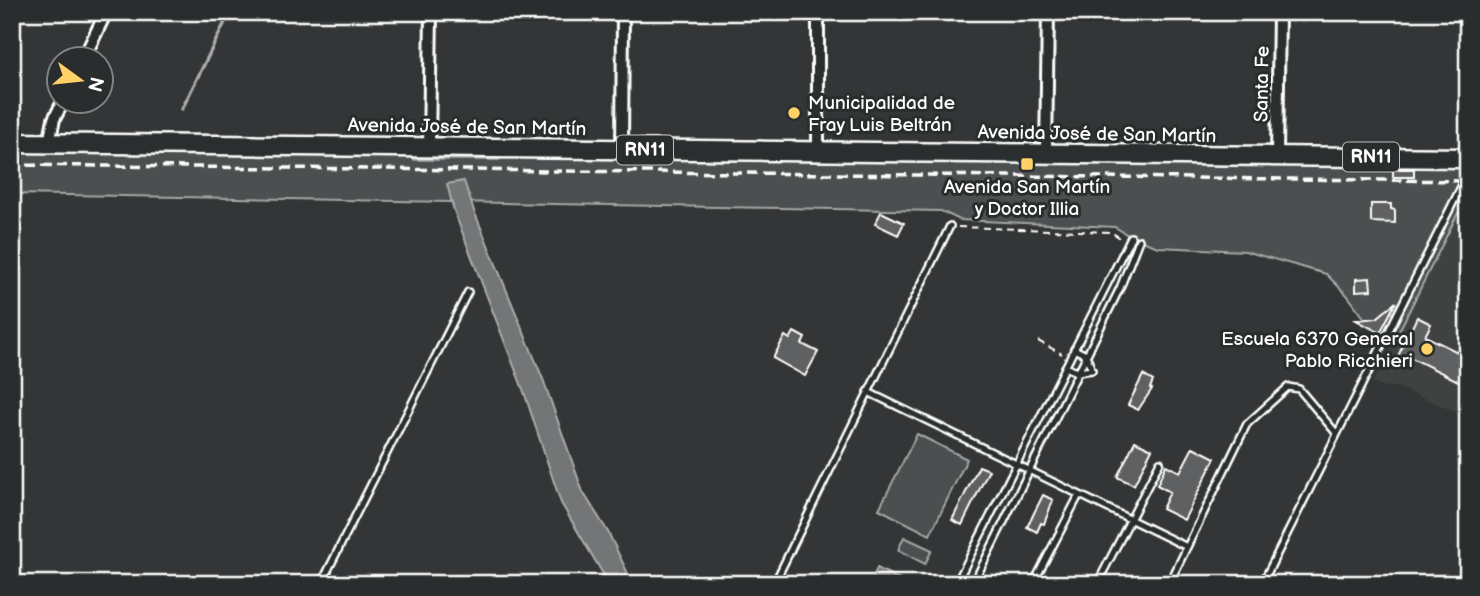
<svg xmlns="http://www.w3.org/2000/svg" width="1480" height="596" font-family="'Balsamiq Sans',sans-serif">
  <rect width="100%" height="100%" fill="#333536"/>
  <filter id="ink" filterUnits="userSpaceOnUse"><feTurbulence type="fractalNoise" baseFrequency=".0143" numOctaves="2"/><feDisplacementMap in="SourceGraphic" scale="14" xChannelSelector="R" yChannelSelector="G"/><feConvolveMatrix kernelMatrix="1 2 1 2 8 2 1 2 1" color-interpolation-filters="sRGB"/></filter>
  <g filter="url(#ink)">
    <path fill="#404243" d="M1458 213H1468V417L1397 387H1384L1373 382Z"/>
    <path fill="#4c4f50" stroke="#a6a7a8" stroke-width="2" d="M12 143 1468 158V213H1458L1395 339 1390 336 1400 317 1387 310 1377 318 1365 319 1347 295 1326 274 1245 251 1158 247 1131 237 1115 227 960 220 941 211 12 194Z
      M917 434 967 459 930 535 879 509Z
      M904 537 932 550 925 564 898 550Z"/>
    <path fill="#737576" stroke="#abacad" stroke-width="2" d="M464 181 474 211 543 379 583 492 608 532 633 584H609L561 503 524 392 454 211 447 184Z
      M877 568 909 584H870Z"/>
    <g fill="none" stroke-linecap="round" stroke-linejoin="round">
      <path stroke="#abacad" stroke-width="3.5" d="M182 109 230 12
        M414 159H499"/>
    </g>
    <path fill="#5f6162" stroke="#fff" stroke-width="2" d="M1393 169H1414V177H1393Z
      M1371 204H1391V209L1395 210V223L1371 222Z
      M881 212 904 223 898 235 875 224Z
      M1370 278 1371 290 1356 291V279Z
      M1396 302 1380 333 1356 320 1377 318Z
      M1417 317 1431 324 1425 336 1468 357V386L1410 357 1406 365 1396 360Z
      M794 332 805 338 802 344 818 352 805 376 773 358 785 336 790 339Z
      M1143 375 1153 381 1150 388 1152 389 1138 410 1128 405Z
      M1135 441 1152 449 1134 485 1117 477Z
      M1193 447 1215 458 1184 520 1162 509 1170 492 1157 485 1166 465 1180 472Z
      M979 466 989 470 962 525 952 520Z
      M1043 495 1053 500 1044 524 1041 523 1037 532 1027 527Z"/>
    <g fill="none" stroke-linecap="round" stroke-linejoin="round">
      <g stroke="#fff" stroke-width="10">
        <path id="service" d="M1065 367 1077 372 1092 370 1086 355 1074 349
          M868 392 1187 547
          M321 584 468 292
          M774 584 950 226
          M956 584 1131 237
          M973 584 1120 288 1139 240
          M1033 584 1079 495
          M1097 584 1160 462
          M1169 584 1247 424 1288 387 1299 389 1337 434
          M1262 584 1464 181 1465 161"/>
      </g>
      <g stroke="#fff" stroke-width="16">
        <path id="minor" d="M83 60 106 12
          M49 143 54 119 63 102
          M429 147 431 12
          M622 150 623 12
          M818 151V12
          M1046 153 1048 12
          M1277 156 1279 12"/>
      </g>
      <g stroke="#fff" stroke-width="23">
        <path id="primary" d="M12 143 1468 158"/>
      </g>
      <path stroke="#fff" stroke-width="2" stroke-dasharray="7 5" stroke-linecap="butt" d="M958 227 1111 232 1122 239
        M1038 341 1062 354"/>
      <use href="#service" stroke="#2a2d2e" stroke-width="5"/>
      <use href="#minor" stroke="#2a2d2e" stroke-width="10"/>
      <use href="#primary" stroke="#2a2d2e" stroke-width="18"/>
      <path stroke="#fff" stroke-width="3.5" stroke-dasharray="10 5" stroke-linecap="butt" d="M12 165 1468 181"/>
    </g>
  </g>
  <g fill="#ffd166" stroke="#2a2d2e" stroke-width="2.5">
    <circle cx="794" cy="113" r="7"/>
    <rect x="1020" y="157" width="14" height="14" rx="3.5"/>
    <circle cx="1427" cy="349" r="7"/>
  </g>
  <g text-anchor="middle" stroke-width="6" stroke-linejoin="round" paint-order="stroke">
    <g fill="#2a2d2e" stroke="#bfc0c0" stroke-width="2">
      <rect x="617" y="135.5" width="56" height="29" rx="5"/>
      <rect x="1343" y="142.5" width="56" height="29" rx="5"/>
    </g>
    <g font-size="18" font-weight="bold" fill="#fff">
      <text x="645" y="156">RN11</text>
      <text x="1371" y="163">RN11</text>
    </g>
    <g font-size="19" fill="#fff" stroke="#2a2d2e">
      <text transform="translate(1261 84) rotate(-89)" y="7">Santa Fe</text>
      <text transform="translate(467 126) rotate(1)" y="7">Avenida José de San Martín</text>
      <text transform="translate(1097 133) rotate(1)" y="7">Avenida José de San Martín</text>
    </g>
    <g font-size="19" fill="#fff" stroke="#2a2d2e" text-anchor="start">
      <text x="808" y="109">Municipalidad de<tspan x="808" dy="22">Fray Luis Beltrán</tspan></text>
      <text x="1027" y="193" text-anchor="middle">Avenida San Martín<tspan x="1027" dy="22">y Doctor Illia</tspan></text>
      <text x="1413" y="345" text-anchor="end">Escuela 6370 General<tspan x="1413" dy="22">Pablo Ricchieri</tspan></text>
    </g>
  </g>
  <rect width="1480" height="596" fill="none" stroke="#2a2d2e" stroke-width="42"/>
  <rect x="21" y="21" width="1438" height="554" fill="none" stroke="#fff" stroke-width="2.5" filter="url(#ink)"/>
  <g transform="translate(80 80) rotate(105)"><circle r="33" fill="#2a2d2e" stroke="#7f8182" stroke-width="2"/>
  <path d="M0-5L12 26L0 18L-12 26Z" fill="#ffd166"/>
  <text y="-10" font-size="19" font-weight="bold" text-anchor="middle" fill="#ffffff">N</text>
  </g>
</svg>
